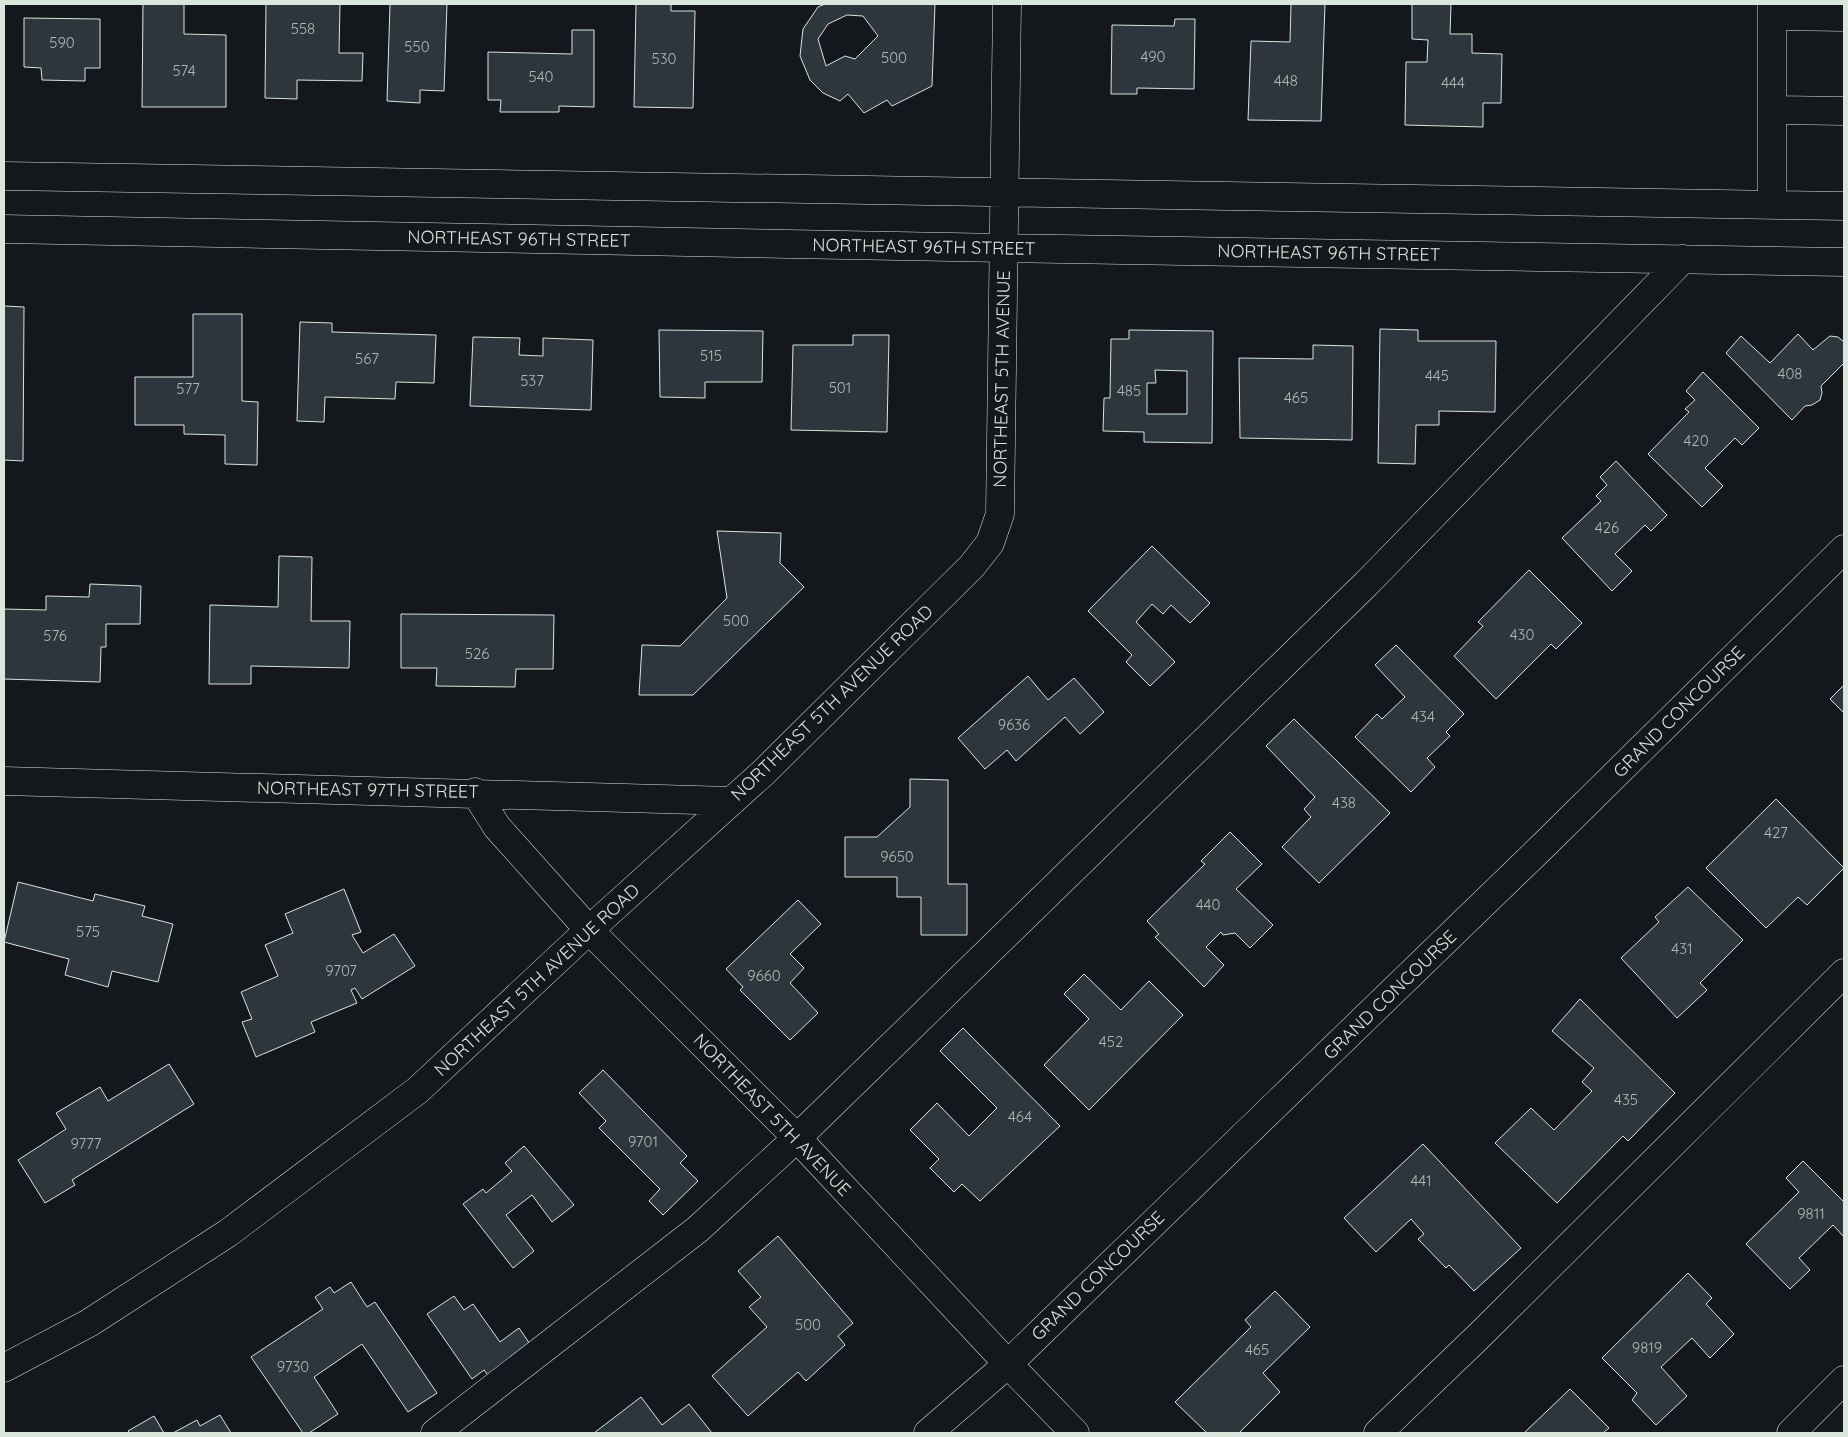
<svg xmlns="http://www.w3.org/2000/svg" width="1848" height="1437" font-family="Quicksand,sans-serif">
  <rect width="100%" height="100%" fill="#14181c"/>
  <path fill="#2c363c" stroke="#d8e6dc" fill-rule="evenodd" d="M143 4H184V34L226 35V107H142Z
    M266 4H340L339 53H363L362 81 297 80V99L265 98Z
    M390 4H447L444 91 420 90V103L387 101Z
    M636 4H671V11H695L693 108 634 107Z
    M825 4H935L932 86 892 106 887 100 864 113 848 94 840 101 823 93 810 80 800 56 803 29 818 7ZM847 15 863 16 878 36 855 59 845 56 826 66 818 39 828 24Z
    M1291 4H1325L1321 121 1248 120 1251 41 1290 42Z
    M1412 4H1451L1450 34H1472V53L1502 54 1501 103H1483V127L1405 125 1406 62H1427L1428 40 1412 39Z
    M24 18 100 19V68H85V81L42 80 41 68 24 67Z
    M1175 19H1195L1194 89 1137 88V94H1111L1112 25 1174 26Z
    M572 30H594V107L559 106V112H500L501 100H488V52L572 54Z
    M4 306 24 307 23 461 4 460Z
    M193 314H242V401L258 402 257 465 225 464V435L184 434V425H135V377H193Z
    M300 322 332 323V332L436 335 434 383 396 382 395 399 325 397 324 422 297 421Z
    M1380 329 1418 330V341H1496L1495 412 1439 411V425H1416L1415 464 1378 463Z
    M659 330 763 331 762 382H705V398L660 397Z
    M1129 330 1213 331 1212 443 1144 442V432L1103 431 1104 398H1110L1111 339H1129ZM1155 370 1187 371V414H1147V383H1156Z
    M1798 334 1813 350 1830 336 1838 337 1844 342V363L1821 386 1822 393 1820 400 1812 405 1805 406 1792 420 1726 353 1741 336 1770 363Z
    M853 335H889L887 432 791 430 793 345H853Z
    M473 337 520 338 519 355 543 356V338L593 340 591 410 470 406Z
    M1313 345 1353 346 1352 440 1240 438 1239 358 1313 359Z
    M1703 372 1759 428 1742 445 1735 438 1705 468 1723 486 1702 507 1648 454 1689 412 1685 409 1695 400 1686 391Z
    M1616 461 1667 515 1651 531 1645 525 1615 554 1632 571 1612 591 1562 538 1601 501 1596 496 1607 485 1600 477Z
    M717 531 781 533 780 563 804 587 693 695H639L642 645 680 646 727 598Z
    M1152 546 1210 603 1190 623 1171 605 1163 614 1152 604 1136 622 1175 662 1150 686 1126 662 1132 655 1088 611Z
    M279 556 312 557 311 621H350L349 668 251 666V684H209L210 605 278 607Z
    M1529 570 1582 623 1556 649 1551 644 1496 699 1454 656 1483 626 1478 622Z
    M90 584 141 586 140 624H106V647H101L100 682 4 679V609L46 610V596L89 597Z
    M401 614 554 615 553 669H516L515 687 436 686 437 668H401Z
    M1396 645 1464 714 1446 732 1450 736 1427 758 1435 767 1411 792 1355 737 1377 714 1382 719 1405 697 1375 665Z
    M1028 676 1048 700 1074 678 1104 712 1080 734 1065 717 1016 761 1007 750 985 769 958 738Z
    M1844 685V713L1830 699Z
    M1294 719 1390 813 1319 883 1282 847 1311 817 1304 809 1315 797 1266 746Z
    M910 779 948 780V884H967V935H921V897H897V877H845V837H877L910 807Z
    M1776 799 1844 868 1807 905 1798 897 1766 928 1706 868Z
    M1230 832 1262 864 1236 889 1273 925 1250 948 1235 933 1223 935 1221 932 1206 947 1224 965 1204 987 1155 937 1159 934 1147 921 1205 864 1201 861Z
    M18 882 93 901 95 894 145 906 142 916 173 924 158 982 112 971 108 987 65 975 69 959 4 942Z
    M1688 887 1743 940 1700 983 1707 990 1677 1018 1621 958 1659 922 1655 917Z
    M344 889 361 932 352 935 363 953 394 934 415 966 362 999 355 988 351 990 357 1003 311 1022 315 1032 256 1057 242 1022 252 1019 241 992 278 976 265 945 293 933 285 914Z
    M798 900 821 924 790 954 804 968 790 983 818 1013 790 1040 740 990 743 987 726 969Z
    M1084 974 1121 1010 1149 981 1183 1015 1089 1110 1044 1065 1089 1019 1064 994Z
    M1580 999 1675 1093 1628 1141 1623 1136 1557 1203 1495 1143 1531 1108 1554 1130 1592 1091 1582 1082 1594 1068 1552 1031Z
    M963 1028 1060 1126 980 1201 962 1184 954 1192 930 1168 939 1159 910 1130 937 1103 969 1136 997 1108 940 1051Z
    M169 1064 194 1104 72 1180 75 1185 45 1203 18 1160 66 1129 56 1113 100 1087 108 1101Z
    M603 1070 687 1156 680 1163 698 1181 663 1215 649 1201 660 1189 599 1128 606 1121 579 1093Z
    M1423 1144 1521 1248 1474 1291 1449 1265 1446 1268 1418 1239 1424 1234 1411 1219 1376 1252 1344 1218Z
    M524 1146 574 1205 552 1222 532 1195 506 1215 534 1251 513 1268 463 1204 483 1189 486 1193 512 1171 505 1163Z
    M1803 1161 1844 1202V1237L1833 1225 1799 1258 1810 1270 1790 1289 1746 1244 1799 1192 1786 1178Z
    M778 1236 853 1323 838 1336 845 1345 806 1381 798 1372 748 1416 712 1376 767 1327 749 1307 761 1297 738 1271Z
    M1688 1273 1712 1298 1706 1304 1734 1334 1710 1358 1692 1338 1661 1367 1687 1396 1656 1425 1632 1400 1637 1393 1602 1358Z
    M351 1282 367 1307 375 1302 437 1393 408 1412 362 1344 314 1377 338 1414 309 1433H303L251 1357 323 1309 315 1297 330 1287 334 1293Z
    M1275 1291 1310 1327 1263 1373 1280 1392 1239 1433H1207L1175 1402 1251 1327 1245 1320Z
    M454 1296 464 1310 473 1304 500 1342 519 1328 532 1347 490 1378 484 1370 472 1379 427 1314Z
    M1570 1389 1609 1428 1603 1433H1524Z
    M641 1397 662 1425 689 1404 712 1433H594Z
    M220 1415 231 1433H173L197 1420 200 1426Z
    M154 1416 164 1433H130L128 1431Z"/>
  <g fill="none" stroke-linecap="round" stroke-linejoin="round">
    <g stroke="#d8e6dc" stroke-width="29">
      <path id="minor" d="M1772 16 1844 17
        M1772 110 1844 111
        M4 176 1844 206
        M1772 205V4
        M4 229 1005 248 1844 262
        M4 781 732 801
        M475 792 497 827 589 930 797 1138 1008 1364 1075 1433
        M4 1368 89 1323 228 1233 418 1090 589 930 764 772 972 566 990 543 1000 514 1007 4
        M435 1433 698 1229 797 1138 1366 584 1683 259
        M928 1433 1008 1364 1546 843 1844 549
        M1378 1433 1481 1334 1844 973
        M1791 1433 1844 1380"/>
    </g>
    <use href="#minor" stroke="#14181c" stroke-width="28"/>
  </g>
  <g text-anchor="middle" stroke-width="4" stroke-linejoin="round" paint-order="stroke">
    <g font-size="15" fill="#adbab4">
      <text x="303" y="34">558</text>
      <text x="62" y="48">590</text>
      <text x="417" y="52">550</text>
      <text x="1153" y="62">490</text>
      <text x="894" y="63">500</text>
      <text x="664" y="64">530</text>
      <text x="184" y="76">574</text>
      <text x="541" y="82">540</text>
      <text x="1286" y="86">448</text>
      <text x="1453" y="88">444</text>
      <text x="711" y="361">515</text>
      <text x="367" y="364">567</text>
      <text x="1790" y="379">408</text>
      <text x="1437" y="381">445</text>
      <text x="532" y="386">537</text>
      <text x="840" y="393">501</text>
      <text x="188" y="394">577</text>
      <text x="1129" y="396">485</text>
      <text x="1296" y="403">465</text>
      <text x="1696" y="446">420</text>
      <text x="1607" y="533">426</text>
      <text x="736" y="626">500</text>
      <text x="1522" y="640">430</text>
      <text x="55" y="641">576</text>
      <text x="477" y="659">526</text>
      <text x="1423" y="722">434</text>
      <text x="1014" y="730">9636</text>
      <text x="1344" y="808">438</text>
      <text x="1776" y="838">427</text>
      <text x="897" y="862">9650</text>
      <text x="1208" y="910">440</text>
      <text x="88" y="937">575</text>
      <text x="1682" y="954">431</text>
      <text x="341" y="976">9707</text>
      <text x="764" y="981">9660</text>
      <text x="1111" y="1047">452</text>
      <text x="1626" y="1105">435</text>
      <text x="1020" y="1122">464</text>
      <text x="643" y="1147">9701</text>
      <text x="86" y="1149">9777</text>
      <text x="1421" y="1186">441</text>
      <text x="1811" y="1219">9811</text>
      <text x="808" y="1330">500</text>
      <text x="1647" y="1353">9819</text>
      <text x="1257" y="1355">465</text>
      <text x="293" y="1372">9730</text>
    </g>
    <g font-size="18" fill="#d8e6dc" stroke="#14181c">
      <text transform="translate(519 239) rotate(1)" y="6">NORTHEAST 96TH STREET</text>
      <text transform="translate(924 247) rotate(1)" y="6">NORTHEAST 96TH STREET</text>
      <text transform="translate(1329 253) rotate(1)" y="6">NORTHEAST 96TH STREET</text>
      <text transform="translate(1002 379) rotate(-89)" y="6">NORTHEAST 5TH AVENUE</text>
      <text transform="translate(832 703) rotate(-44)" y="6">NORTHEAST 5TH AVENUE ROAD</text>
      <text transform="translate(1679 712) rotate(-45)" y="6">GRAND CONCOURSE</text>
      <text transform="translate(368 790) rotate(1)" y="6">NORTHEAST 97TH STREET</text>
      <text transform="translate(537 980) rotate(-43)" y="6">NORTHEAST 5TH AVENUE ROAD</text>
      <text transform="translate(1390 995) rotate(-44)" y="6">GRAND CONCOURSE</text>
      <text transform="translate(772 1115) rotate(46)" y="6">NORTHEAST 5TH AVENUE</text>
      <text transform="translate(1098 1276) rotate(-44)" y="6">GRAND CONCOURSE</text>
    </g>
  </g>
  <rect width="1848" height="1437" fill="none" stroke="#d8e6dc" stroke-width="10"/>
</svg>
